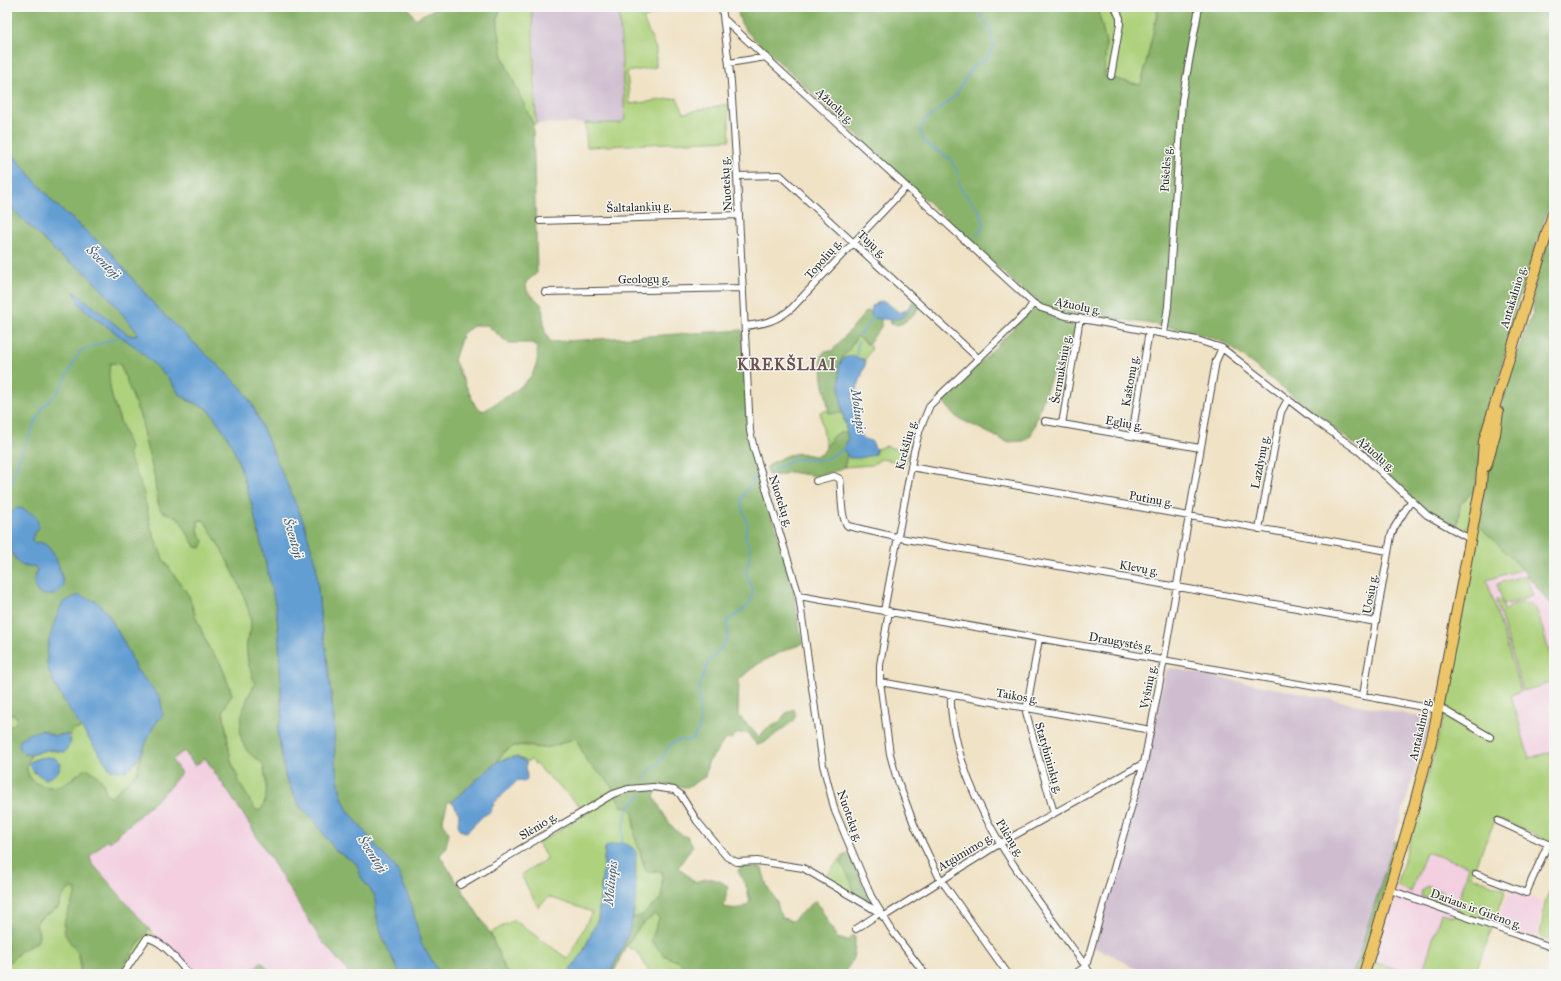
<svg xmlns="http://www.w3.org/2000/svg" width="1561" height="981" font-family="'IM FELL Great Primer',serif">
  <rect width="100%" height="100%" fill="#f6f6f2"/>
  <filter id="ink" filterUnits="userSpaceOnUse"><feTurbulence type="fractalNoise" baseFrequency=".025" numOctaves="2"/><feDisplacementMap in="SourceGraphic" scale="8" xChannelSelector="R" yChannelSelector="G"/><feConvolveMatrix kernelMatrix="1 2 1 2 8 2 1 2 1" color-interpolation-filters="sRGB"/></filter>
  <filter id="wash" filterUnits="userSpaceOnUse"><feTurbulence type="fractalNoise" baseFrequency=".012" numOctaves="4" result="noise"/><feDisplacementMap in="SourceGraphic" scale="16" xChannelSelector="R" yChannelSelector="G"/><feGaussianBlur stdDeviation="0.9" result="paint"/><feColorMatrix in="noise" values="0 0 0 0 0 0 0 0 0 0 0 0 0 0 0 0 0 1.4 0 .05"/><feComposite in="paint" operator="in"/></filter>
  <g filter="url(#wash)">
    <rect width="100%" height="100%" fill="#f0e2c5"/>
    <path fill="#f3cfe0" d="M1522 569 1554 608V751L1529 758 1510 695 1521 691 1487 580Z
      M184 751 205 758 243 814 321 940 350 974H272L261 961 248 974H189L91 862 90 856 108 840 109 842 181 773 172 760Z
      M1426 852 1469 866 1454 918 1441 914 1422 974H1414L1373 962 1397 886 1412 891Z
      M1509 890 1543 902 1537 938 1496 925Z"/>
    <path fill="#cfbdcf" d="M619 7 625 119 620 123 536 124 532 9Z
      M1171 668 1431 719 1353 974H1156L1131 967 1114 956 1093 947 1134 812 1153 736 1165 671Z"/>
    <path fill="#add17b" stroke="#6c7e53" d="M501 7H609L532 9 536 124H533C518 92 488 42 501 7Z
      M619 7H669L643 19 656 49V67L627 72 630 104 677 98 684 113 728 104 730 140 587 147 585 123H620L625 119Z
      M1097 7H1153L1158 11 1141 85 1104 76 1106 42Z
      M857 336 872 348 865 360 850 356 843 359 842 357 849 350Z
      M110 363 120 364 142 421 143 431 154 475 158 504 165 513C182 514 188 534 195 547L204 541 198 532V520H204C219 545 251 598 251 627 251 632 248 637 247 642 245 656 251 671 255 684L247 698 246 750 263 764C266 780 270 797 260 811L255 810 241 786 231 761 223 710 232 694 220 662 209 648 196 618 189 596 163 559 151 528 146 505 128 453 125 434 112 398 108 375Z
      M828 410 830 413H842L847 432C836 432 832 438 826 447L820 412Z
      M886 446 908 453 906 463 881 459 872 465 844 467 847 455 849 458 876 453V449Z
      M1475 489 1468 528 1465 530 1457 529 1460 505Z
      M1477 524 1522 569 1487 580 1521 691 1511 695 1529 758 1554 751V845L1552 842 1496 818 1471 876 1506 890 1475 974H1422L1441 913 1454 917 1469 866 1426 852 1411 892 1397 886 1443 720 1468 577H1470L1472 566 1470 564Z
      M1526 575 1533 596 1504 605 1497 584Z
      M1500 599 1505 612C1514 599 1530 599 1538 613L1554 669V682L1523 691 1496 600Z
      M9 712 17 716 16 723 11 726 7 725V713Z
      M82 728 110 769 125 771 140 758 138 771 111 797 106 794 104 784 77 774C70 780 63 787 53 788 43 789 28 781 27 770 26 765 29 759 31 755L46 750 65 752 71 738 70 733 74 730Z
      M576 737 587 762 610 783 621 806 628 807 633 812 635 837 646 872 662 871V898L641 916 633 918 635 903 606 846 605 849 598 919 582 954 567 974H507L490 933 514 920 568 959 592 912 549 897 538 907 521 875 547 859 538 843 587 813 531 760 526 762C517 753 507 759 497 762 516 733 526 752 550 747 559 745 568 741 576 737Z
      M847 854 851 858 848 855 843 866C851 873 854 886 853 896L825 878 843 855Z
      M1554 880V943L1540 937 1545 902Z
      M1427 886 1443 892 1445 895 1443 902 1440 903 1421 896 1422 890Z
      M71 888 76 890C75 897 72 901 70 907 68 913 74 940 76 947 78 957 83 964 78 974H7V965L22 950 33 945 39 936 36 924 39 919 58 908C61 900 63 893 71 888Z
      M655 914 659 918 663 955 679 962 691 974H651L637 952 626 946 640 926Z
      M149 929 158 940 145 946 126 974H117Z
      M1373 962 1414 974H1370Z"/>
    <path fill="#8ab36b" stroke="#5a6f4b" fill-rule="evenodd" d="M7 7H408L415 19 438 7H501L497 18 503 58 533 124 537 273 526 282 527 291 542 305 545 332 550 342 742 330 749 442 792 580 802 644C779 652 756 662 739 680L738 715 759 737 767 728 779 723 785 714 794 709 796 715 793 721 764 743 757 745 747 733H738L733 738 725 740 708 763 705 777 687 787 659 785 654 797C662 810 672 834 688 837L693 846 678 867 695 882C710 877 714 877 728 886L724 907C735 909 742 910 750 902L747 888 738 871 741 866 762 868 767 886 777 902 781 917 792 921 816 900 837 938 848 941 852 935 855 937C855 955 854 960 843 974H691L679 962 664 955 651 941 659 918 655 914 640 926 626 946 613 974H610L625 942 633 918 641 916 662 898V871L647 872 635 837 633 812 628 807 621 806 610 783 587 762 576 738 550 747 541 748 529 745 514 746 503 752 497 762 452 802 450 801 447 803C447 810 441 818 444 824 445 828 448 830 449 833L445 850 442 852 440 856 490 933 507 974H440L421 943 411 903 396 868 379 850 347 809 341 794 335 762 334 721 326 648 321 623 316 566 304 523 252 404 241 387 160 311 109 251 55 204 7 148ZM475 325H487L508 343H532L536 345C545 381 509 393 484 411L476 407 454 360 463 333Z
      M736 7H1097L1106 42 1104 76 1141 85 1158 11 1153 7H1554V190L1514 313 1483 446 1475 489 1460 505 1457 529 1427 512 1359 448 1227 344C1183 324 1127 322 1079 314L1072 352 1060 351 1031 435 1024 441 1007 442 956 417 940 398 985 358 1031 310 1037 299 1022 290 746 31 741 23Z
      M7 204 60 256 84 271 106 294 138 333 133 336 127 334 89 305 75 291 79 304 88 313 137 348 170 380 177 392 187 400 208 409 222 428 231 443 240 466 252 505 276 607 279 637 282 719 278 728V736L286 779 301 808 311 816 335 850 356 863 358 867 361 877 375 896 377 918 383 938 400 974H350L321 940 243 814 205 758 195 766 184 751 172 760 181 773 168 789 110 842 107 840 90 856 91 862 149 929 117 974H100L96 971 94 974H78C89 952 65 945 64 929 63 914 74 904 76 890L71 888C63 893 61 899 58 908L39 919 36 924 39 936 37 942 22 950 7 965V725L11 726 16 723 17 716 7 713V551L11 552 15 560 25 567 34 566 37 570 35 575 64 586C62 573 52 537 35 543L32 540 33 535 38 530 16 508 7 517ZM110 363 120 364 142 421C143 439 150 456 154 474 156 486 156 499 161 511L179 518 195 547 201 548 204 541 198 532V521L204 520C219 545 251 598 251 627 251 632 248 637 247 642 245 656 251 671 255 684 245 702 233 729 246 749 249 755 258 759 263 764 266 780 270 797 260 811L255 809 241 786 231 761 223 710 232 694 220 662 209 648 196 618 189 596 163 559 151 528 143 490 128 453 130 448C121 421 105 393 110 363ZM63 603 107 612 130 654 135 668 160 697 163 715 152 728 140 758 138 771 111 797 106 794C103 780 98 775 87 768 79 773 74 779 66 783 54 790 30 788 27 770 26 766 29 760 31 755L24 754 42 730 54 736 63 734 69 736 74 730 82 728C71 711 50 684 47 663 45 643 55 622 63 603Z
      M1554 222V608L1522 569 1477 524 1499 416 1515 356 1533 313 1534 285Z
      M913 301 920 307C913 315 902 329 890 324L889 319 904 316 908 313H900L907 309Z
      M870 311 874 318 881 319V327L868 344 857 336 849 350 843 357 839 366 842 413H829L823 380 821 356 825 351H832L866 312Z
      M841 432H847L848 439 845 446 847 455 844 467 839 470 816 476 790 472 781 475H768L767 467 773 462 789 455 799 453 814 456 822 454 833 436Z
      M1394 841 1399 842 1360 974H1353Z
      M845 855H848L851 858 867 895 868 901 866 903 853 896 851 881 841 863Z
      M261 961 272 974H248Z"/>
    <path fill="#649ed3" stroke="#48647f" d="M7 148 55 204 109 251 160 311 241 387 252 404 304 523 316 566 321 623 326 648 334 721 335 762 341 794 347 809 379 850 396 868 411 903 421 943 440 974H400L383 938 377 918 375 896 361 877 358 867 356 863 335 850 311 816 301 808 286 779 278 736V728L282 719 279 637 276 607 252 505 240 466 231 443 222 428 208 409 181 396 170 380 137 348 88 313 79 304 74 291 127 334 133 336 136 335 138 333 106 294 84 271 60 256 7 204Z
      M881 301 886 302 900 313 909 310C904 322 885 320 874 318L871 315 872 306Z
      M850 356 865 360 866 362 859 384 852 397 859 431 862 438 871 441 876 449 874 455 860 458H849L843 449 848 439 840 396 839 366 843 359Z
      M16 508H21L36 516 39 528 33 535 32 540 35 543C52 537 62 573 64 586 57 596 49 598 37 592L34 583 37 570 34 566C11 569 20 554 7 551V517Z
      M78 595 96 601 107 612 130 654 135 668 160 697 163 715C159 720 154 724 152 730 143 747 136 779 110 769 95 746 49 687 47 662 46 641 55 622 62 603Z
      M42 730 54 736 67 734 71 742 65 752C59 751 52 749 46 750 37 752 26 760 20 749 18 746 19 744 20 741 24 733 35 732 42 730Z
      M48 757 55 758 61 764C60 772 53 777 45 779L34 772 29 764 31 761 39 758Z
      M512 757H517L526 762 527 780 523 782 518 780 495 802 490 812 483 816 468 831 465 832 460 830 458 824 459 814 452 801 497 762Z
      M622 843 632 847 636 852C635 874 637 896 633 917 629 937 618 956 610 974H567L582 954 598 919 605 849 609 845Z"/>
    <g fill="none" stroke-linecap="round" stroke-linejoin="round">
      <path stroke="#649ed3" stroke-width="1.5" d="M977 236 984 224 979 210 960 188 958 174 951 159 929 146 923 139 920 129 924 121 955 96 972 67 986 59 994 46 990 29 982 17 979 7
        M908 311 914 305
        M860 335 874 316
        M856 358 858 342
        M771 471 795 459 812 460 826 459 845 448
        M7 487 11 484 22 451 42 408 59 391 80 351 121 336
        M646 780 649 771 659 763 671 744 679 740 688 741 694 738 700 726 699 687 709 661 723 646 728 636 727 621C739 613 755 605 752 589 751 583 747 578 746 571 746 565 752 556 750 550 746 538 743 538 748 524 737 499 740 500 755 477
        M622 844C624 819 623 813 641 794"/>
    </g>
  </g>
  <g filter="url(#ink)">
    <g fill="none" stroke-linecap="round" stroke-linejoin="round">
      <g stroke="#494642" stroke-width="8">
        <path id="street" d="M722 7 731 82 737 176 750 431 754 449 799 596 823 765 835 811 871 896 893 932 925 974
          M724 19 1033 303 1041 308 1066 316 1197 340 1222 348 1313 419 1360 452 1427 515 1470 539
          M729 63 766 57
          M1111 76 1120 24V18L1115 7
          M737 176 780 175 979 359
          M540 221 739 215
          M545 292 743 288
          M745 326C764 324 777 321 792 308L906 187
          M1164 334 1168 306 1182 100 1199 7
          M1045 421 1200 448
          M1062 424 1080 318
          M1132 435 1149 331
          M911 467 1388 551
          M816 481 834 476 840 479C842 490 840 520 848 526L900 538 1376 622
          M1259 529 1281 412 1288 399
          M799 596 1333 690 1439 710
          M884 611 914 451 920 429 930 405 1027 312 1033 303
          M889 611 880 665V682L890 754 896 776 915 827 939 877 1008 974
          M1039 639 1026 712 1054 813
          M880 682 1151 730
          M1363 695 1391 536 1394 528 1411 501
          M951 696C950 712 954 731 958 747 981 834 1041 902 1091 974
          M1439 707 1490 737
          M1476 874 1526 893 1548 844 1498 821
          M460 885 613 794 628 789 653 787 674 790 680 794 697 821 727 857 737 862 757 861 803 868 880 913 856 929
          M1390 890 1554 948
          M883 917 999 844 1144 763
          M123 974 147 938C164 941 177 961 189 974
          M1075 974 1086 966 1144 763 1163 665 1216 361 1222 348"/>
      </g>
      <g stroke="#494642" stroke-width="12">
        <path id="primary" d="M1486 466 1495 434 1498 412
          M1364 974 1412 814 1434 730 1481 484 1484 441 1554 210"/>
      </g>
      <use href="#street" stroke="#fff" stroke-width="6"/>
      <use href="#primary" stroke="#edc569" stroke-width="10"/>
    </g>
  </g>
  <g text-anchor="middle" stroke-width="3" stroke-linejoin="round" paint-order="stroke">
    <g font-size="12" fill="#2b2b2b" stroke="#f6f6f2">
      <text transform="translate(835 106) rotate(43)" y="4">Ąžuolų g.</text>
      <text transform="translate(1166 169) rotate(-86)" y="4">Pušelės g.</text>
      <text transform="translate(726 184) rotate(-94)" y="4">Nuotekų g.</text>
      <text transform="translate(639 207) rotate(-2)" y="4">Šaltalankių g.</text>
      <text transform="translate(872 244) rotate(43)" y="4">Tujų g.</text>
      <text transform="translate(823 259) rotate(-49)" y="4">Topolių g.</text>
      <text transform="translate(644 279) rotate(-1)" y="4">Geologų g.</text>
      <text transform="translate(1513 297) rotate(-73)" y="4">Antakalnio g.</text>
      <text transform="translate(1078 306) rotate(12)" y="4">Ąžuolų g.</text>
      <text transform="translate(1061 369) rotate(-80)" y="4">Šermukšnių g.</text>
      <text transform="translate(1130 381) rotate(-80)" y="4">Kaštonų g.</text>
      <text transform="translate(1124 423) rotate(10)" y="4">Eglių g.</text>
      <text transform="translate(906 445) rotate(-75)" y="4">Krekšlių g.</text>
      <text transform="translate(1376 454) rotate(41)" y="4">Ąžuolų g.</text>
      <text transform="translate(1260 462) rotate(-79)" y="4">Lazdynų g.</text>
      <text transform="translate(1151 499) rotate(10)" y="4">Putinų g.</text>
      <text transform="translate(781 501) rotate(72)" y="4">Nuotekų g.</text>
      <text transform="translate(1139 568) rotate(10)" y="4">Klevų g.</text>
      <text transform="translate(1370 594) rotate(-80)" y="4">Uosių g.</text>
      <text transform="translate(1121 642) rotate(10)" y="4">Draugystės g.</text>
      <text transform="translate(1148 687) rotate(-79)" y="4">Vyšnių g.</text>
      <text transform="translate(1017 696) rotate(10)" y="4">Taikos g.</text>
      <text transform="translate(1420 729) rotate(-77)" y="4">Antakalnio g.</text>
      <text transform="translate(1049 758) rotate(74)" y="4">Statybininkų g.</text>
      <text transform="translate(850 816) rotate(70)" y="4">Nuotekų g.</text>
      <text transform="translate(538 826) rotate(-31)" y="4">Slėnio g.</text>
      <text transform="translate(1010 838) rotate(58)" y="4">Pilėnų g.</text>
      <text transform="translate(965 852) rotate(-31)" y="4">Atgimimo g.</text>
      <text transform="translate(1476 909) rotate(20)" y="4">Dariaus ir Girėno g.</text>
    </g>
    <g font-size="13" font-style="italic" fill="#42596e" stroke="#f6f6f2">
      <text transform="translate(104 262) rotate(45)" y="5">Šventoji</text>
      <text transform="translate(859 411) rotate(82)" y="5">Moliupis</text>
      <text transform="translate(294 538) rotate(74)" y="5">Šventoji</text>
      <text transform="translate(373 854) rotate(57)" y="5">Šventoji</text>
      <text transform="translate(610 883) rotate(-84)" y="5">Moliupis</text>
    </g>
    <g font-size="16" font-weight="bold" letter-spacing="1" fill="#6b5352" stroke="#f6f6f2">
      <text x="787" y="370">KREKŠLIAI</text>
    </g>
  </g>
  <rect width="1561" height="981" fill="none" stroke="#f6f6f2" stroke-width="24"/>
</svg>
